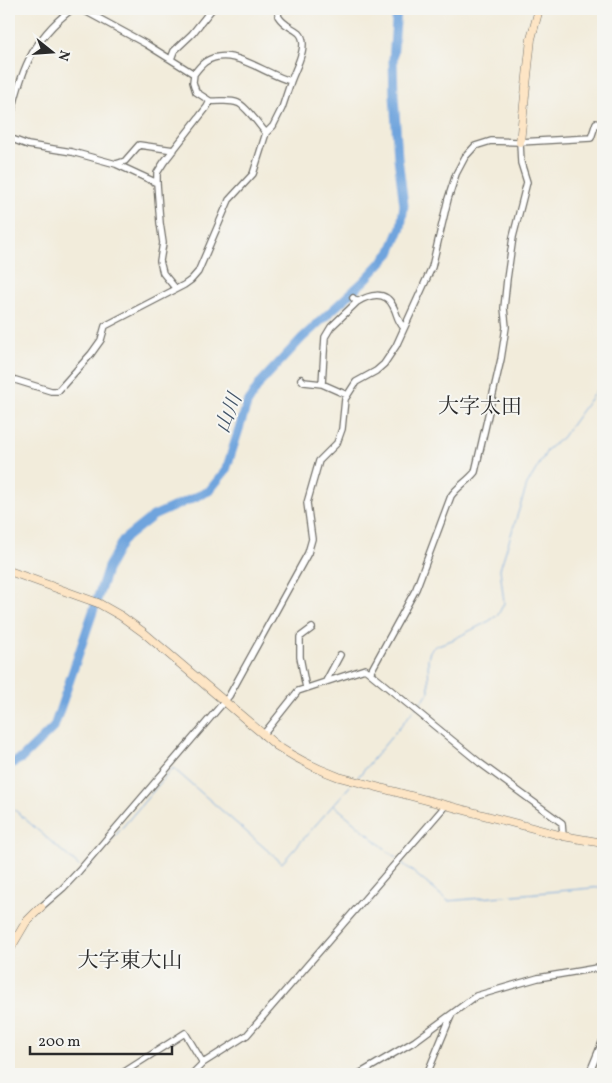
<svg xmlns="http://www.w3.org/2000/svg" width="612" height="1083" font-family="Vollkorn,'Noto Serif JP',serif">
  <rect width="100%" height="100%" fill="#f6f6f2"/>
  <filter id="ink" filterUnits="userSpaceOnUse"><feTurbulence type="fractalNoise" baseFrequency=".02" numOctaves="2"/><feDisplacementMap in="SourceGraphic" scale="10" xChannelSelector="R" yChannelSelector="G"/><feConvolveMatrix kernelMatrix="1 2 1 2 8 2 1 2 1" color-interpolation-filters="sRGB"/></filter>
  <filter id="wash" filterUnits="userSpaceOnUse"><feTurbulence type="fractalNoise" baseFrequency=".0096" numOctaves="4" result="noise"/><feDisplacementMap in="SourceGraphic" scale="20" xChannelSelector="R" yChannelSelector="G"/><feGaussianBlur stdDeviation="1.12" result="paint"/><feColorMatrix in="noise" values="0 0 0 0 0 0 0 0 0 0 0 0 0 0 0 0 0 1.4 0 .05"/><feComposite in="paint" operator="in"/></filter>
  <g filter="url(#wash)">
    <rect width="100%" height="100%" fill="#f2ecdb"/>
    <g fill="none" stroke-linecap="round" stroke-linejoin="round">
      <path stroke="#70a4dd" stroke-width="1" d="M416 708 429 692 428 659 430 651 435 646 452 640 489 621 498 615 504 603 500 569 527 485 548 449 562 438 603 381
        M358 777 413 711
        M9 805 79 866
        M334 805 396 858
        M401 862 448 901 603 887
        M84 870 85 871 173 768 282 863 350 786"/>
      <path stroke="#70a4dd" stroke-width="9" d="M9 765 22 758 54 727 108 567 123 540 153 516 209 491 226 470 247 404 260 383 302 338 365 280 390 253 401 227 404 205 398 158 394 95 393 60 397 9"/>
    </g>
  </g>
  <g filter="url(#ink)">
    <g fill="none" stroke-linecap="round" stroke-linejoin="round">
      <g stroke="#716f69" stroke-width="8">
        <path id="street" d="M79 9 87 12 146 44 194 74
          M171 59 174 51 192 34 212 9
          M210 101C219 102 229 99 238 103 246 106 260 126 266 133
          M9 124C20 74 30 41 72 9
          M9 136 12 139 28 145 72 152 116 164 157 183 160 223 163 243 160 261 163 273 176 289
          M116 164 125 161 139 145 174 150
          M157 183V173L164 162 207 107 210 101 196 92 193 82 194 74C197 70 201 65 205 62 231 44 265 75 291 81 295 69 310 44 299 33 291 26 285 27 278 16L279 9
          M353 298 357 302C369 295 385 290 393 306 398 315 396 319 404 328
          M9 378 51 391H58L91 354 101 340 105 326 184 285 191 280 198 272 229 200 253 174 266 133 273 126 282 108 291 81
          M301 379 304 382 322 384 347 395
          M322 384 325 337 331 327 357 302
          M370 673 416 589 451 496C458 486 468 481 475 472L501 359 506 327 504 308 507 279 513 237 527 182 521 163 520 142
          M326 681 340 655
          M306 688 300 657V637L312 628
          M263 735 298 691 365 669 480 763 562 823 563 836
          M41 907 63 888 79 871 229 696 308 553 312 539 307 503 319 461 337 443 342 429 345 399 356 382 376 371 384 364 396 346 432 267 448 199 456 174 465 157 475 146 491 141 520 142 591 138 596 123
          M121 1074 185 1033 203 1063
          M192 1074 203 1063 247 1035 446 805
          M359 1074 415 1041 476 996 538 978 603 967
          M427 1074 451 1016
          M589 1074 603 1040"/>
      </g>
      <g stroke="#716f69" stroke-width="9">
        <path id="secondary" d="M520 142 531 39 539 9
          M9 571 98 603 121 616 143 632 277 746C297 759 317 769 339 777L563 836 603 843
          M9 951 26 922 41 907"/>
      </g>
      <use href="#street" stroke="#fff" stroke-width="5.5"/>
      <use href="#secondary" stroke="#fde5c5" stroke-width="8"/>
    </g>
  </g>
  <g text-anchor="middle" stroke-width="4" stroke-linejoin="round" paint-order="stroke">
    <g font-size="20" font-style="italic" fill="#435569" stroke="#f6f6f2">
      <text transform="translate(228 413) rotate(-69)" y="7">山川</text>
    </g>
    <g font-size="21" fill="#2b2b2b" stroke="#f6f6f2">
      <text x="480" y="413">大字太田</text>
      <text x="130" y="967">大字東大山</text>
    </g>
  </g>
  <rect width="612" height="1083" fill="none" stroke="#f6f6f2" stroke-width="30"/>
  <g transform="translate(52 52) rotate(107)" stroke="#f6f6f2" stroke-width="4" paint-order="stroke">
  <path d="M0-4L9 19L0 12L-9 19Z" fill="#2b2b2b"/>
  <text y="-8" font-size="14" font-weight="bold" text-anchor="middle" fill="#2b2b2b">N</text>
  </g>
  <path d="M30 1046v8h142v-8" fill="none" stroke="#2b2b2b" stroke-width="2.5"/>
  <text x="38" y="1046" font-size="15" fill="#2b2b2b" stroke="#f6f6f2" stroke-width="4" paint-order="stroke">200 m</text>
</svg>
